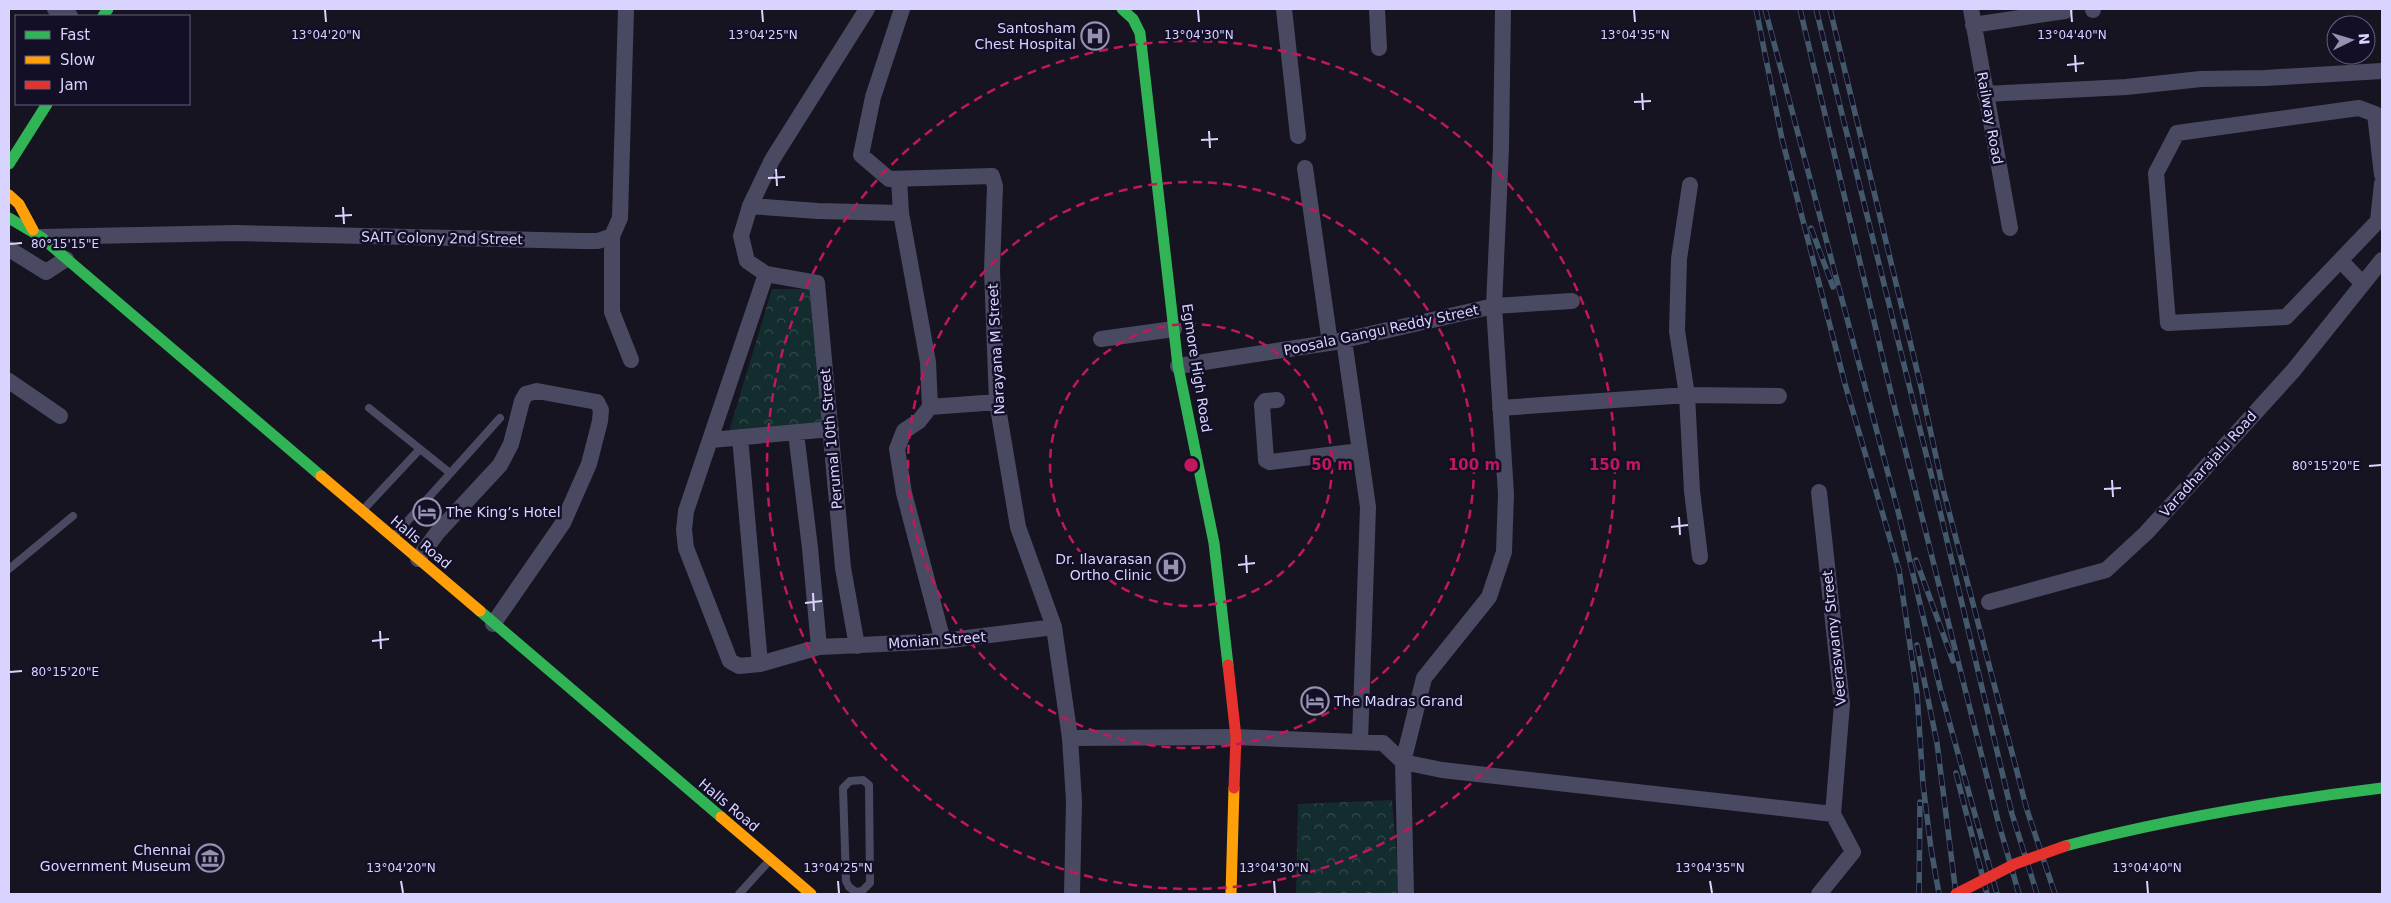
<svg xmlns="http://www.w3.org/2000/svg" width="2391" height="903" font-family="'DejaVu Sans',sans-serif">
  <defs>
    <pattern id="park-crowns" width="20" height="18" patternUnits="userSpaceOnUse" patternTransform="scale(1.25)"><rect width="20" height="18" fill="#132c2d"/><path d="M2 6a3 3 0 1 1 6 0M12 15a3 3 0 1 1 6 0" fill="none" stroke="#354a4c"/></pattern>
  </defs>
  <rect width="100%" height="100%" fill="#161421"/>
  <path fill="url(#park-crowns)" d="M772 289H817L828 427 727 438Z
    M1392 800 1400 894H1296L1298 804Z"/>
  <g fill="none" stroke-linecap="round" stroke-linejoin="round">
    <path stroke="#4a4962" stroke-width="8" d="M369 408 450 473
      M363 510 420 449
      M394 536 500 418
      M9 569 73 516
      M863 780 869 785 870 883 862 891 856 892 849 887 846 881 843 788 850 781Z
      M739 894 769 861"/>
    <path stroke="#4a4962" stroke-width="16" d="M55 9 70 16
      M626 9 620 218 612 236V312L631 360
      M867 9 772 160 750 206 741 236 747 261 766 274 686 511 684 530 686 548 730 661 739 666 760 664 819 647 943 641 1054 627
      M902 9 873 97 861 155 889 179 992 176 995 186 992 270 997 402 1018 527 1054 627 1070 738 1074 801 1072 894
      M1284 9 1298 136
      M1377 9 1379 48
      M1971 9 2010 228
      M2093 9V10
      M1973 25 2065 11
      M1985 94 2126 87 2201 79 2265 78 2382 71
      M1305 168 1330 343
      M2382 175 2375 114 2359 108 2177 133 2156 173 2168 323 2286 317 2378 221 2382 183
      M899 180 901 213 928 362 930 407
      M1690 185 1679 259 1677 331 1687 395 1692 491 1700 557
      M750 206 818 211 901 213
      M41 237 235 233 582 241H598L612 236
      M9 249 46 272 66 259
      M2341 261 2363 284
      M766 274 817 283 843 568 857 646
      M1101 339 1174 329
      M1344 340 1368 507 1360 742
      M1178 366 1335 342 1494 306 1572 301
      M9 381 60 416
      M1277 400 1265 401 1262 405 1266 460 1270 462 1360 451
      M1500 408 1687 395 1779 396
      M796 433 810 548 819 647
      M740 437 760 664
      M711 440 831 429
      M1819 492 1842 704 1833 814
      M418 559 437 533 500 465 511 444 522 401 526 394 537 391 597 402 601 410 600 421 589 464 563 523 493 624
      M1989 602 2106 570 2146 533 2293 371 2382 260
      M943 641 904 493 897 449 904 431 919 421 930 407 997 402
      M1070 738 1236 737 1383 743 1403 762 1442 770 1833 814
      M1406 894 1403 762 1424 678 1489 597 1504 552 1506 494 1494 306 1501 148 1503 9
      M1819 894 1853 852 1833 814"/>
    <path stroke="#30b455" stroke-width="11" d="M1122 9 1133 19 1140 33 1178 366 1214 543 1228 665
      M103 16 108 9
      M9 164 47 104
      M9 218 41 237 321 476
      M480 611 721 817
      M2065 846C2169 819 2275 801 2382 788"/>
    <path stroke="#ff9f0a" stroke-width="11" d="M9 195 19 204 33 230
      M321 476 480 611
      M721 817 811 894
      M1231 894 1234 788"/>
    <path stroke="#e5322d" stroke-width="11" d="M1228 665 1236 737 1234 788"/>
    <g stroke="#43596b" stroke-width="5.5">
      <path id="rail" d="M1756 9 1782 139 1845 384 1899 570 1917 693 1923 784 1931 849 1939 894
        M1765 9 1898 511 1941 692 1997 894
        M1800 9 1891 393 1998 821 2019 894
        M1816 9 1935 490 2012 814 2037 894
        M1830 9 1921 387 1943 489 2027 810 2055 894
        M1811 228 1833 287
        M1916 560 1953 661
        M1917 645 1937 743 1956 894
        M1956 773 1987 894
        M1919 894 1920 802"/>
    </g>
    <use href="#rail" stroke="#130f26" stroke-width="4" stroke-dasharray="11" stroke-linecap="butt"/>
    <path stroke="#e5322d" stroke-width="11" d="M1956 894 2015 864 2065 846"/>
  </g>
  <path fill="none" stroke="#d9d4ff" stroke-width="2" d="M325 10 326 22M762 10 763 22M1198 10 1199 22M1634 10 1635 22M2071 10 2072 22M2075 55 2076 72M2067 65 2084 63M1642 93 1643 110M1634 102 1651 101M1209 131 1210 148M1201 140 1218 139M776 169 777 186M768 178 785 177M343 207 344 224M335 216 352 215M10 244 22 243M2369 466 2381 465M2112 480 2113 497M2104 489 2121 488M1679 517 1680 535M1671 527 1688 525M1246 555 1247 573M1238 565 1255 563M813 593 814 611M805 603 822 601M380 631 381 649M372 641 389 639M10 672 22 671M401 881 403 893M838 881 839 893M1274 881 1275 893M1710 881 1712 893M2147 881 2148 893"/>
  <g fill="none" stroke="#c2185b" stroke-width="2.5" stroke-dasharray="9 6">
    <circle cx="1191" cy="465" r="141"/>
    <circle cx="1191" cy="465" r="283"/>
    <circle cx="1191" cy="465" r="424"/>
  </g>
  <defs>
    <g id="hospital-ring" transform="scale(1.4375)"><circle r="9.5" fill="#130f26" stroke="#9591b1" stroke-width="1.5"/><path d="M-5-5h3v3.5h4V-5h3V5h-3V1.5h-4V5h-3Z" fill="#9591b1"/></g>
    <g id="hotel-ring" transform="scale(1.4375)"><circle r="9.5" fill="#130f26" stroke="#9591b1" stroke-width="1.5"/><path d="M-6-4.5h1.5V1H6V5H4.5V3h-9V5H-6ZM-4 0a1.8 1.8 0 1 1 3.6 0ZM.5 0V-2.5h3Q6-2.5 6 0Z" fill="#9591b1"/></g>
    <g id="museum-ring" transform="scale(1.4375)"><circle r="9.5" fill="#130f26" stroke="#9591b1" stroke-width="1.5"/><path d="M0-6L6-3V-2H-6V-3ZM-5-1h2V3h-2ZM-1-1h2V3h-2ZM3-1h2V3H3ZM-6 4H6V6H-6Z" fill="#9591b1"/></g>
  </defs>
  <g fill-rule="evenodd">
    <use href="#hospital-ring" x="1095" y="36"/>
    <use href="#hotel-ring" x="427" y="512"/>
    <use href="#hospital-ring" x="1171" y="567"/>
    <use href="#hotel-ring" x="1315" y="701"/>
    <use href="#museum-ring" x="210" y="858"/>
  </g>
  <g text-anchor="middle" stroke-width="5" stroke-linejoin="round" paint-order="stroke">
    <g font-size="14" fill="#d9d4ff" stroke="#130f26" text-anchor="end">
      <text x="1076" y="33">Santosham<tspan x="1076" dy="16">Chest Hospital</tspan></text>
      <text x="446" y="517" text-anchor="start">The King’s Hotel</text>
      <text x="1152" y="564">Dr. Ilavarasan<tspan x="1152" dy="16">Ortho Clinic</tspan></text>
      <text x="1334" y="706" text-anchor="start">The Madras Grand</text>
      <text x="191" y="855">Chennai<tspan x="191" dy="16">Government Museum</tspan></text>
    </g>
    <g font-size="14" fill="#d9d4ff" stroke="#130f26">
      <text transform="translate(1990 118) rotate(80)" y="5">Railway Road</text>
      <text transform="translate(442 238) rotate(1)" y="5">SAIT Colony 2nd Street</text>
      <text transform="translate(1381 330) rotate(-12)" y="5">Poosala Gangu Reddy Street</text>
      <text transform="translate(996 349) rotate(-93)" y="5">Narayana M Street</text>
      <text transform="translate(1197 368) rotate(81)" y="5">Egmore High Road</text>
      <text transform="translate(831 439) rotate(-95)" y="5">Perumal 10th Street</text>
      <text transform="translate(2208 464) rotate(-48)" y="5">Varadharajalu Road</text>
      <text transform="translate(421 542) rotate(40)" y="5">Halls Road</text>
      <text transform="translate(1834 638) rotate(-96)" y="5">Veeraswamy Street</text>
      <text transform="translate(937 640) rotate(-4)" y="5">Monian Street</text>
      <text transform="translate(729 805) rotate(40)" y="5">Halls Road</text>
    </g>
  </g>
  <g font-size="12" text-anchor="middle" fill="#d9d4ff" stroke="#130f26" stroke-width="5" stroke-linejoin="round" paint-order="stroke">
    <text x="326" y="39">13°04'20"N</text>
    <text x="763" y="39">13°04'25"N</text>
    <text x="1199" y="39">13°04'30"N</text>
    <text x="1635" y="39">13°04'35"N</text>
    <text x="2072" y="39">13°04'40"N</text>
    <text x="65" y="248">80°15'15"E</text>
    <text x="2326" y="470">80°15'20"E</text>
    <text x="65" y="676">80°15'20"E</text>
    <text x="401" y="872">13°04'20"N</text>
    <text x="838" y="872">13°04'25"N</text>
    <text x="1274" y="872">13°04'30"N</text>
    <text x="1710" y="872">13°04'35"N</text>
    <text x="2147" y="872">13°04'40"N</text>
  </g>
  <circle cx="1191" cy="465" r="8" fill="#c2185b" stroke="#130f26" stroke-width="2.5"/>
  <g font-size="15" text-anchor="middle" font-weight="bold" fill="#c2185b" stroke="#130f26" stroke-width="5" stroke-linejoin="round" paint-order="stroke">
    <text x="1332" y="470">50 m</text>
    <text x="1474" y="470">100 m</text>
    <text x="1615" y="470">150 m</text>
  </g>
  <rect width="2391" height="903" fill="none" stroke="#d9d4ff" stroke-width="20"/>
  <rect x="15" y="15" width="175" height="90" fill="#130f26" stroke="#625e7d"/>
  <rect x="25" y="31" width="25" height="8" fill="#30b455" stroke="#625e7d"/>
  <text x="60" y="40" font-size="15" fill="#d9d4ff">Fast</text>
  <rect x="25" y="56" width="25" height="8" fill="#ff9f0a" stroke="#625e7d"/>
  <text x="60" y="65" font-size="15" fill="#d9d4ff">Slow</text>
  <rect x="25" y="81" width="25" height="8" fill="#e5322d" stroke="#625e7d"/>
  <text x="60" y="90" font-size="15" fill="#d9d4ff">Jam</text>
  <g transform="translate(2351 40) rotate(85)"><circle r="24" fill="#130f26" stroke="#625e7d"/>
  <path d="M0-4L9 19L0 12L-9 19Z" fill="#9591b1"/>
  <text y="-8" font-size="14" font-weight="bold" text-anchor="middle" fill="#d9d4ff">N</text>
  </g>
</svg>
